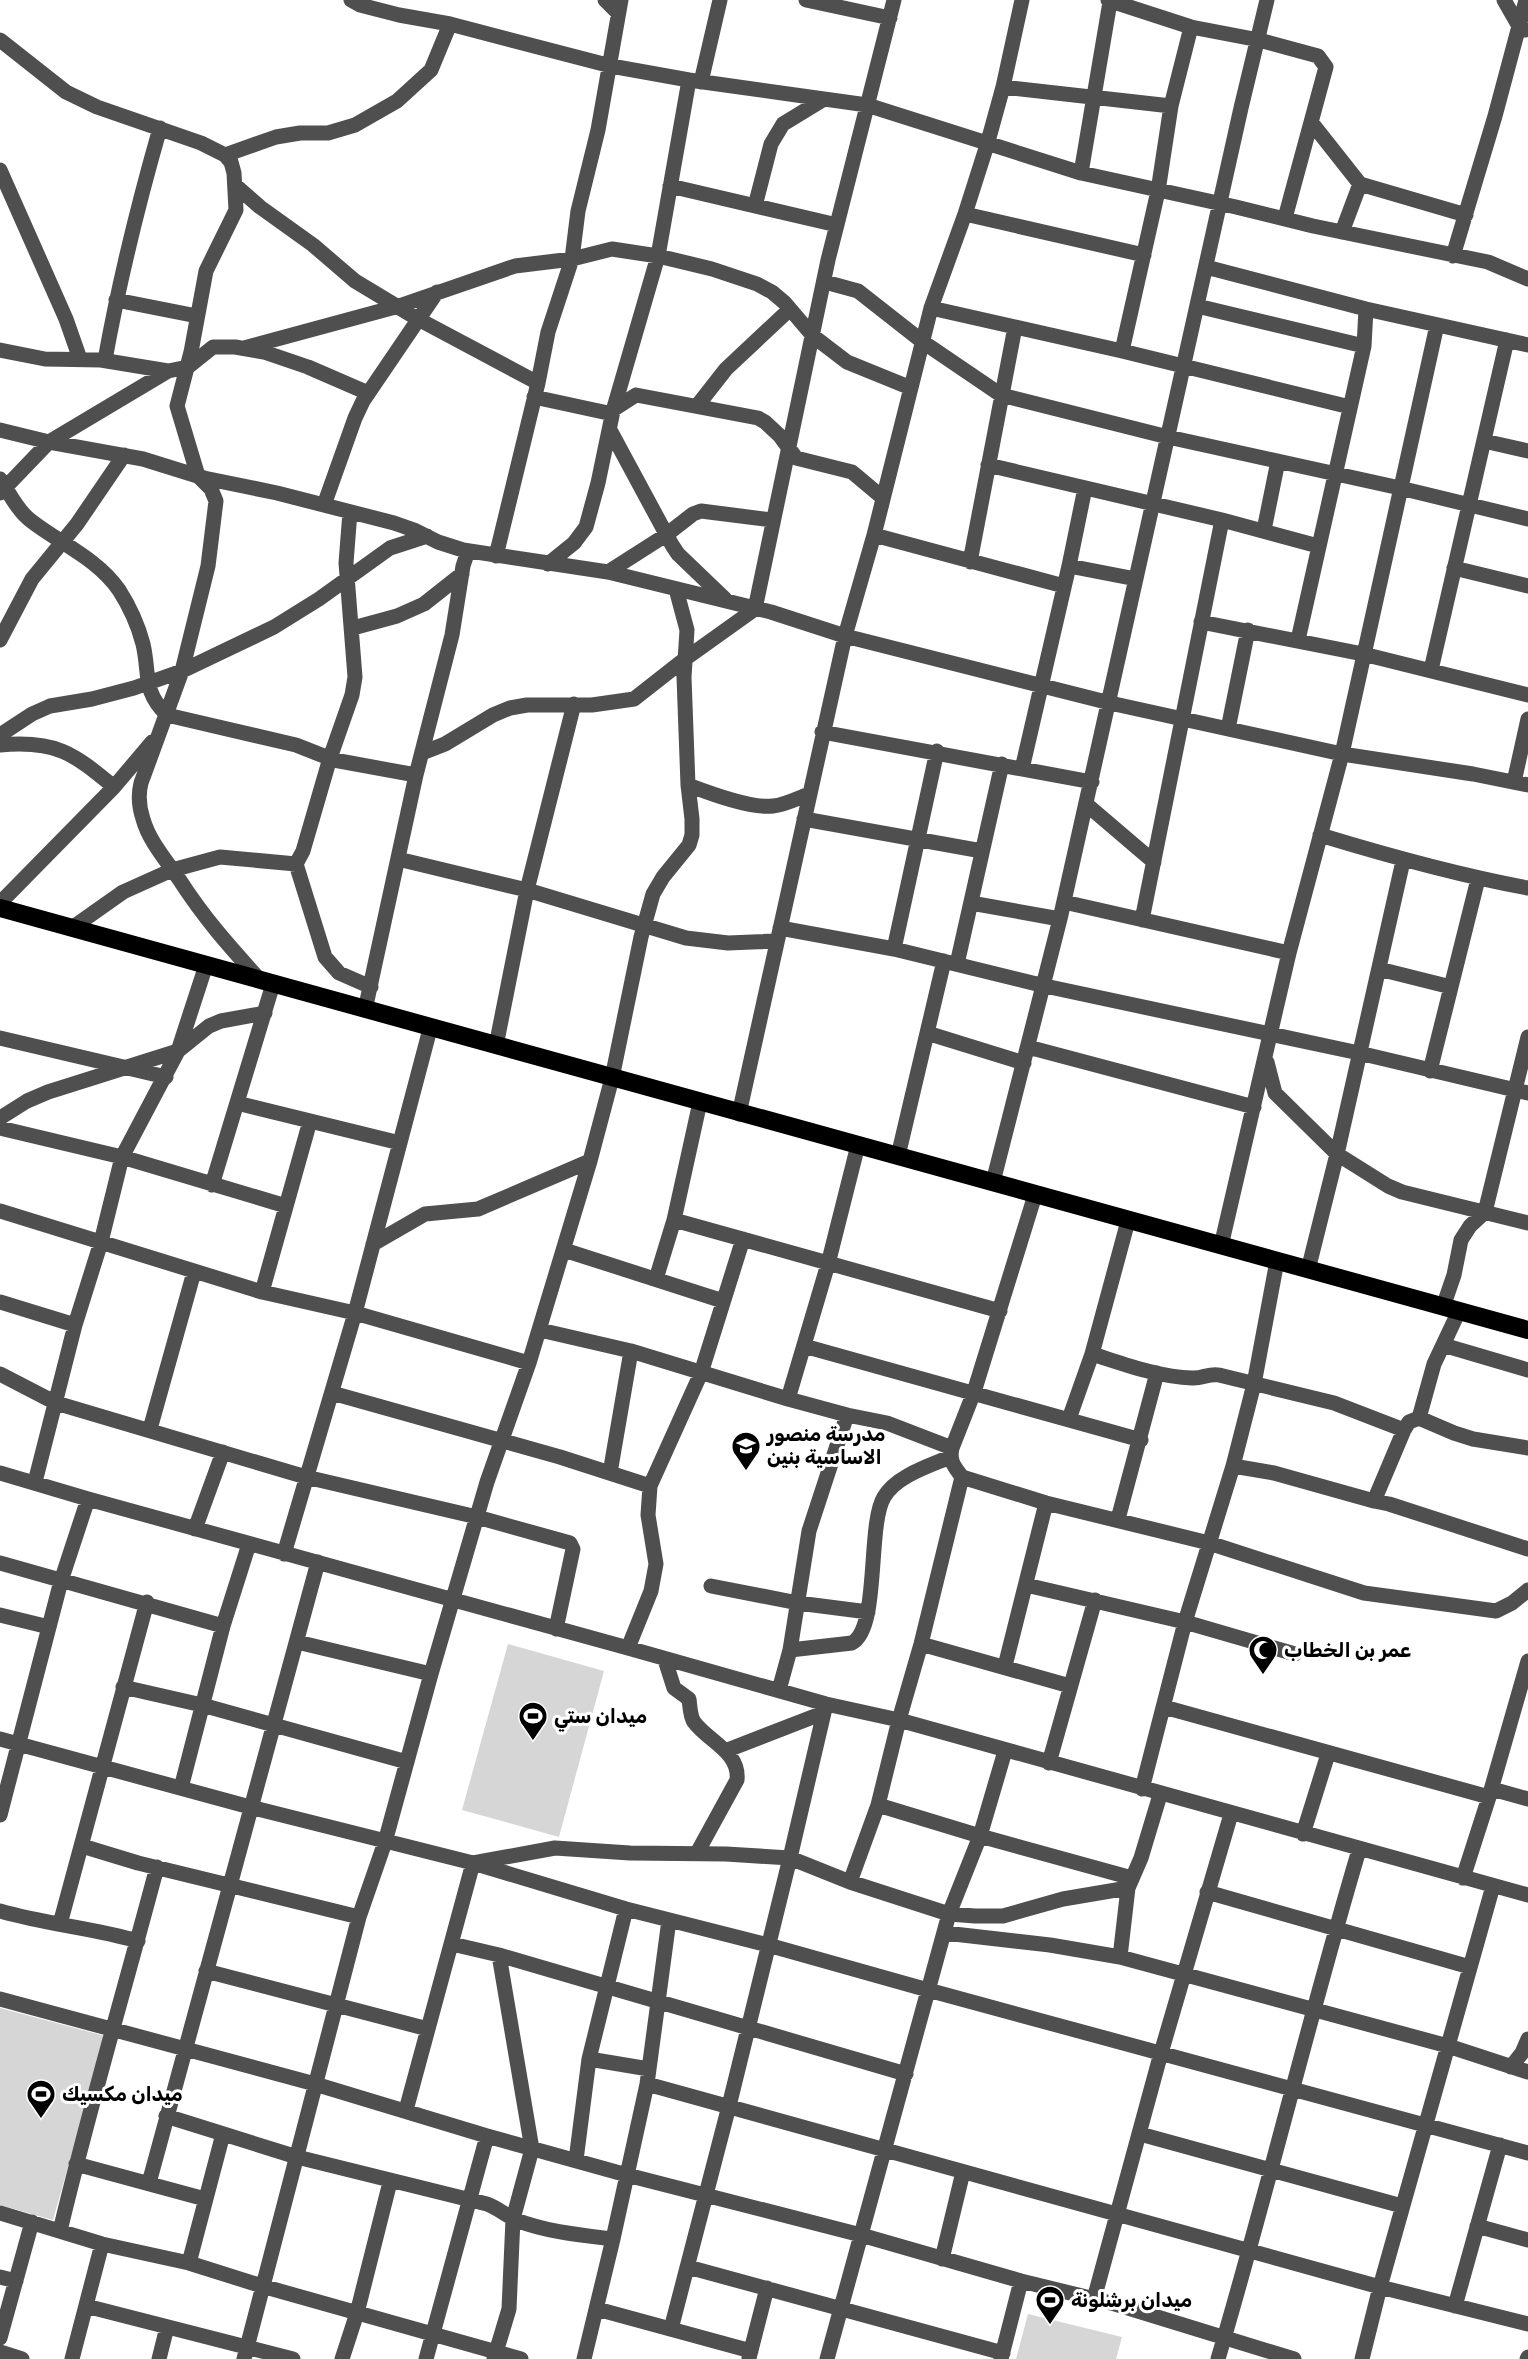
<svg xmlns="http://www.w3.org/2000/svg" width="1528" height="2359" font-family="Rubik,Vazirmatn,sans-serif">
  <rect width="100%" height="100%" fill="#fff"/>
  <path fill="#d6d6d6" d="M508 1644 604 1671 559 1837 462 1810Z
    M0 2008 105 2036 53 2220 0 2205Z
    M1028 2314 1122 2337 1116 2359H1016Z"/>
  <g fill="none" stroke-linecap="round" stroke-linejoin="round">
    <path stroke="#4f4f4f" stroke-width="15" d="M351 0 360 5 399 15 450 24 611 66 689 80 867 105 1081 173 1236 207 1313 226 1488 262 1528 279
      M605 0 618 13
      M806 0 890 18
      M1108 0 1191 27 1259 40 1318 56 1326 67 1285 218
      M1504 0 1520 28 1525 30
      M0 40 66 92 97 107 201 143 225 155 231 162 234 173 236 210 206 271 191 352 177 406 198 476 211 489 216 501 208 566 182 671 141 783C138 795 139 807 143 819 149 841 166 860 179 879 204 918 229 946 260 980
      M701 82 720 0
      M1003 87 1171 106
      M1311 122 1360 184
      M225 155 276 137 300 133H328L355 125 397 101 431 70 450 24
      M0 170 66 319 80 359
      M1081 173 1110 2
      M236 186 260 207 313 245 355 281 418 319 538 383
      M670 186 837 225
      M755 206 771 144 783 124 824 99
      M965 214 1144 255
      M1342 232 1360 184 1466 215
      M1453 256 1495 116 1526 0
      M1206 267 1366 309 1528 345
      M825 282 858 291 923 342 1001 395 1168 437 1400 488 1528 519
      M116 300 197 316
      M1197 306 1364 346
      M931 308 1122 351 1350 407
      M244 348 399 306 515 266 572 259 578 211 598 130 621 0
      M0 350 45 359 101 360 168 371 188 367 213 347H235L264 352 308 367 368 393
      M1122 351 1158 191 1171 106 1191 27
      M105 360C119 282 138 205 160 128
      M534 397 608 413 636 395 758 418 765 422 780 436 796 458 852 472 883 498
      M697 406 726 369 790 309
      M0 430 49 442 143 459 204 478 277 493 394 523 414 530 438 542 463 550 608 572 771 612 845 636 1110 703 1342 754 1473 774 1528 785
      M610 430 672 545 678 554 725 599
      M1484 441 1528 451
      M988 465 1222 520 1318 546
      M0 479C9 492 17 510 30 520 59 543 97 558 119 590 130 607 138 625 143 644 150 674 142 691 167 715L296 745 334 760 416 775
      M0 493 49 442 168 371
      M324 505 355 418 363 401 437 292
      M350 512 346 563 355 677 352 695 330 758 303 851 296 864 325 957 339 973 371 987
      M1264 530 1278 461
      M874 535 1064 586
      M496 556 538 383 548 332 572 259 612 249 658 256 712 269 757 284 772 292 785 303 813 336 847 362 911 388
      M970 562 1015 327
      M548 564 574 543 586 527 598 483 613 411 658 256 689 80
      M1069 566 1136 579
      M1454 568 1528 586
      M608 572 666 535 693 514 701 511 772 520
      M1201 622 1363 654 1528 695
      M353 628 397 616 424 604 462 574
      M0 640 32 579 77 524 124 455
      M1298 640 1364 346 1366 309
      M1431 670 1507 340
      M1228 729 1248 630
      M822 732 1092 782
      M0 735 32 714 50 706 92 699 134 688 182 671 274 627 319 599 390 548 427 536
      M0 745C56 740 73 753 114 787
      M422 753 445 744 493 715 510 708 527 705H592L634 699 685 659 755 609 828 260 894 0
      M1022 769 1069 566 1085 488
      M1514 782 1528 719
      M688 785C709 793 751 809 773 806 785 805 798 798 809 794
      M1086 804 1154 862
      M804 819 982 851
      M1320 835C1389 856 1457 875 1528 888
      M398 859 527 890 686 938 728 943 777 941
      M1064 902 1289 953
      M0 903 114 787 152 742
      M971 903 1060 919
      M1142 920 1222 520
      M72 928 123 892 172 870 220 857 296 864
      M780 928 894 949 1045 986 1359 1053 1528 1093
      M894 949 937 751
      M957 964 1002 764
      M1379 969 1451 987
      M365 1010 416 775 452 635 463 566 468 551
      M927 1033 1024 1063
      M0 1038 166 1077
      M496 1046 527 890 574 704
      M1028 1047 1254 1107
      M1267 1062 1275 1093 1337 1154 1388 1186 1402 1192 1528 1223
      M1430 1071 1478 879
      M237 1103 400 1143
      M739 1114 845 636 874 535 931 308 965 214 987 145 1003 87 1022 0
      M0 1118 27 1101 48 1092 178 1051 209 1026 221 1021 265 1013
      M0 1128 122 1157 286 1206
      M898 1156 944 961
      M993 1182 1060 919 1241 108 1267 0
      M212 1185 273 984
      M0 1211 262 1292 355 1313 529 1363
      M674 1220 1000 1311
      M373 1244 425 1214 478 1209 590 1161
      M1221 1246 1289 953 1342 754 1437 325
      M564 1250 723 1301
      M1308 1270 1337 1154 1403 861
      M656 1279 674 1220 700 1102
      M262 1292 310 1121
      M0 1302 75 1325
      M1443 1307 1454 1275 1461 1240 1470 1226 1485 1212 1528 1037
      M540 1330 631 1351 788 1399 847 1415 887 1423 952 1448
      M1443 1345 1528 1370
      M804 1346 1141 1440
      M1092 1354C1124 1364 1158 1377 1192 1378 1202 1379 1209 1373 1219 1375L1334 1403 1404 1430
      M0 1374 56 1403 306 1477 477 1517 570 1543 573 1549 556 1629
      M332 1393 560 1457 650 1486
      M788 1399 828 1264 858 1145
      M1419 1418 1454 1433 1473 1439 1528 1448
      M1069 1419 1092 1354 1128 1221
      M150 1429 194 1272
      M1233 1466 1274 1473 1374 1501 1404 1430 1409 1422 1419 1418 1434 1364 1459 1311
      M0 1473 88 1499 628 1648 826 1704 899 1720 1528 1895
      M610 1473 631 1351
      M962 1477 1046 1503 1209 1543 1364 1593 1496 1611 1512 1603 1528 1590
      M35 1482 75 1325 101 1242 122 1157 178 1051 206 965
      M1374 1501 1389 1504 1528 1549
      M1118 1519 1157 1373
      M195 1529 223 1452
      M284 1554 355 1313 430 1029
      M0 1563 223 1626
      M1026 1585 1185 1622 1295 1654
      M711 1586 798 1603 868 1612
      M0 1615 49 1627
      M297 1642 431 1674
      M921 1644 1070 1686
      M628 1648 651 1591 656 1564 648 1515 650 1486 701 1373 743 1239
      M790 1650 852 1643C880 1628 867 1525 884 1497 896 1476 929 1466 950 1457
      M665 1660 674 1688 689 1699C690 1706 690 1716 694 1722 709 1742 740 1752 737 1780L697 1853
      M1005 1666 1046 1503
      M123 1687 202 1705 407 1762
      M779 1690 790 1650 809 1531 847 1415
      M1164 1707 1489 1797
      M0 1739 250 1807 473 1863 626 1909 768 1945 928 1990 1528 2153
      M725 1751 823 1713
      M1049 1763 1095 1600
      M181 1788 223 1626 249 1544
      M1142 1789 1185 1622 1233 1466 1254 1384 1277 1261
      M1492 1789 1528 1799
      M878 1805 980 1836 1132 1878
      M0 1815 61 1581 88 1499
      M1303 1834 1328 1754
      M82 1846 138 1863 359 1917
      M1463 1878 1489 1797 1528 1661
      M850 1882 878 1805 899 1720 921 1644 962 1477C954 1466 949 1461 952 1448L974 1392 1035 1195
      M1207 1892 1470 1967
      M0 1911C45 1924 92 1928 138 1941
      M60 1924 147 1602
      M945 1933 1050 1945 1120 1957 1448 2046 1528 2072
      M452 1944 499 1955 906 2074
      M1120 1957 1128 1888 1141 1858 1160 1795
      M206 1971 428 2029
      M0 1999 315 2084 487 2136 627 2175 861 2235 1021 2281 1115 2304 1294 2359
      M589 2059 649 2069
      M1511 2067 1522 2053 1528 2039
      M647 2084 1380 2287 1528 2324
      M406 2110 473 1863 555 1848 630 1853 726 1854 790 1858 850 1882 949 1914 975 1916H1003L1063 1899 1128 1888
      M166 2116 297 2157 487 2204C498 2208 505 2215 516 2220 547 2232 580 2235 613 2239
      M1140 2134 1402 2206
      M576 2160 589 2059 626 1909
      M76 2164 205 2199
      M149 2183 318 1562
      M0 2213 102 2244 189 2263 262 2286 521 2359
      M1477 2226 1528 2240
      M60 2231C89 2109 125 1988 157 1867
      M942 2259 963 2172
      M189 2263 223 2134
      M688 2267 1003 2353
      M0 2277 16 2281
      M1094 2299 1161 2053 1231 1814
      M86 2306 293 2359
      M1455 2306 1500 2145
      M597 2309 751 2351
      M671 2329 729 2106 790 1858 826 1704
      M0 2338 32 2222
      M0 2352 22 2359
      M749 2358 767 2288
      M72 2359 102 2244
      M159 2359 167 2327
      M244 2359 359 1917 385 1842 431 1674 487 1482 529 1363 590 1161 612 1078 641 937 653 894 663 877 689 845 692 835V819L688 785 684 677 687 630 676 589
      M342 2359 357 2313 390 2182
      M426 2359 487 2136
      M494 2359 509 2309 513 2219 532 2149 499 1955
      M584 2359 613 2239 647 2084 669 1920
      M827 2359 949 1914 980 1836 1005 1751
      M1001 2359 1021 2281
      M1218 2359C1268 2190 1309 2018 1359 1850
      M1362 2359 1380 2287 1493 1886
      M1527 2359 1528 2357"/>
    <path stroke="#000" stroke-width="18" d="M0 908 1528 1330"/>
  </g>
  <defs>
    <g id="school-pin" transform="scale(1.5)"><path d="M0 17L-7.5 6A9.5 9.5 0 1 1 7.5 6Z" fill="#000" stroke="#fff"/><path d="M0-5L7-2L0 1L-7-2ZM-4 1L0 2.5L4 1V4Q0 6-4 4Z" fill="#fff"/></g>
    <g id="mosque-pin" transform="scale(1.5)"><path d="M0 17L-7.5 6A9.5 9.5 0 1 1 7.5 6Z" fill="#000" stroke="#fff"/><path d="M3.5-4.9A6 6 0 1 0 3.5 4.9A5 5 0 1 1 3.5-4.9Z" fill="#fff"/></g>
    <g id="stadium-pin" transform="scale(1.5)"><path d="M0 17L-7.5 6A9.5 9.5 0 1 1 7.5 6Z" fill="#000" stroke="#fff"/><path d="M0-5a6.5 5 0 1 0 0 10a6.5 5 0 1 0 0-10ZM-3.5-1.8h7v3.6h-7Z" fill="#fff"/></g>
  </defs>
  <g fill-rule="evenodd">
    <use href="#school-pin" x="746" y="1446"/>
    <use href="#mosque-pin" x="1263" y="1650"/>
    <use href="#stadium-pin" x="533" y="1716"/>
    <use href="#stadium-pin" x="41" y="2094"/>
    <use href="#stadium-pin" x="1050" y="2300"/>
  </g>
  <g text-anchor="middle" stroke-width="6" stroke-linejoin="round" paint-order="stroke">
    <g font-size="20" font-weight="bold" fill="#000" stroke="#fff" text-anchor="start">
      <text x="767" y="1441">مدرسة منصور<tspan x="767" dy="23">الاساسية بنين</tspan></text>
      <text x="1284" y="1657">عمر بن الخطاب</text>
      <text x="554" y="1723">ميدان ستي</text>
      <text x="62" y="2101">ميدان مكسيك</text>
      <text x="1071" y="2307">ميدان برشلونة</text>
    </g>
  </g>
</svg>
